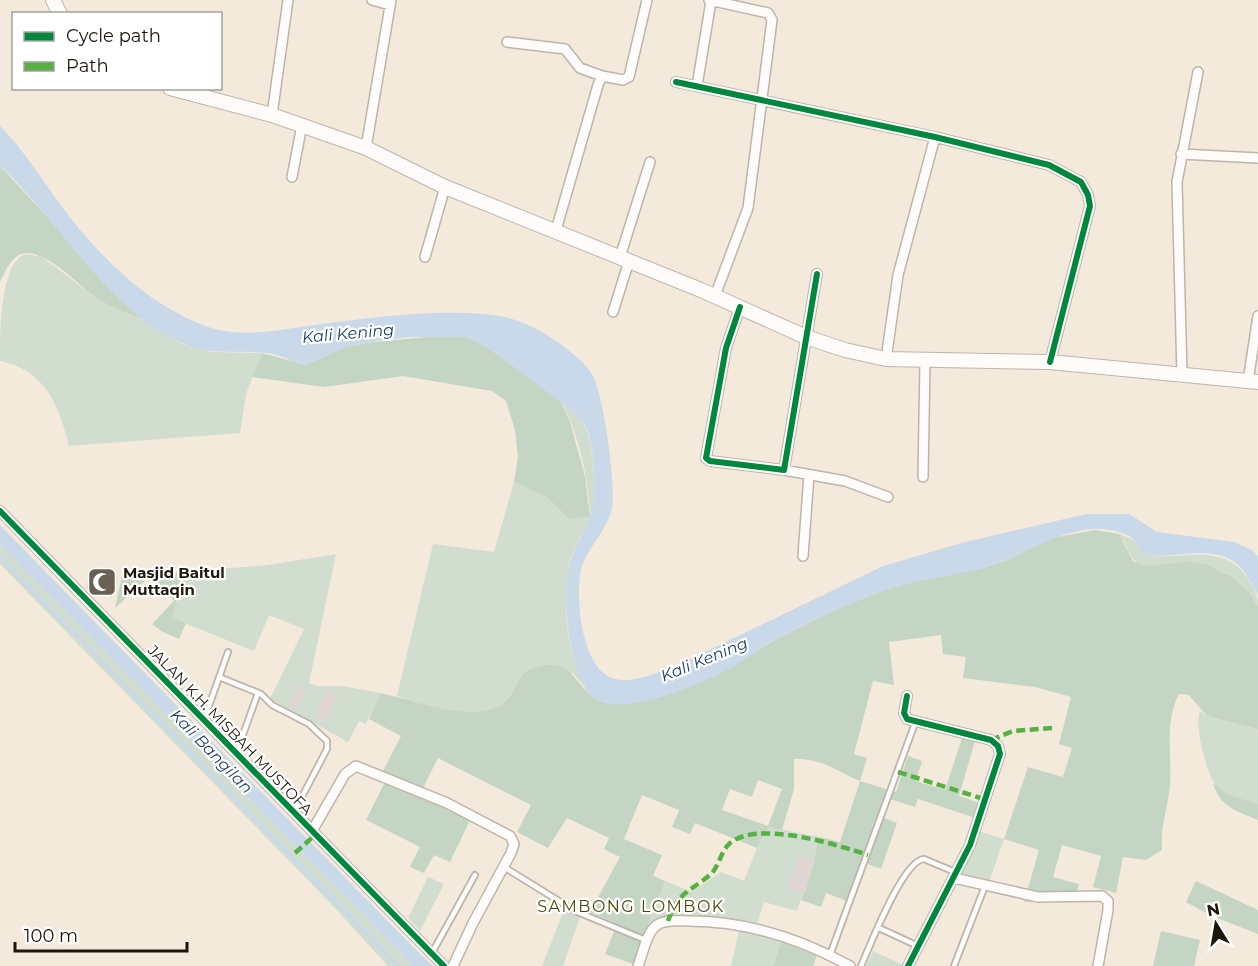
<svg xmlns="http://www.w3.org/2000/svg" width="1258" height="966" font-family="Montserrat,sans-serif">
  <rect width="100%" height="100%" fill="#f3eadc"/>
  <path fill="#d1ddce" d="M25 254 42 257 94 296 141 318 182 344 212 352 262 353 246 394 240 433 69 446C59 405 45 370 0 361 0 332 0 264 25 254Z
    M560 400C569 408 580 416 585 427 595 446 597 499 590 518 584 534 572 548 569 565 562 606 566 664 594 698L574 674 544 666 526 671C517 680 515 693 506 702 478 725 426 705 397 696L433 544 494 552 514 482 548 498 569 519 590 517C589 480 579 433 560 400Z
    M1114 532 1134 540 1147 555C1182 560 1223 542 1247 577 1253 587 1258 594 1258 606 1238 574 1209 559 1171 564 1162 565 1152 569 1143 566 1126 560 1129 539 1114 532Z
    M0 545 413 966H388L335 908 0 564Z
    M336 554 309 683 317 686H343L380 693 366 724 359 721 348 742 270 699 304 629 269 615 254 651 172 618 183 572 268 565Z
    M1200 711 1207 716 1258 729V804C1245 802 1230 798 1219 789 1207 779 1194 726 1200 711Z
    M769 827 820 837 797 911 764 902 754 934 781 942 773 966H731L741 922C716 916 662 906 646 931L665 881 692 892 721 872 744 881 757 848Z
    M978 831 1004 839 989 882 960 875Z
    M428 877 444 884 420 931 408 918Z
    M564 910 580 917 563 966H542Z
    M873 951 905 966H866Z"/>
  <path fill="#c4d5c3" fill-rule="evenodd" d="M0 166 141 318C124 312 109 306 94 296 77 284 41 244 19 255 9 260 5 273 0 282Z
    M446 335 466 337 480 342 560 400 570 422 585 476 590 517 569 519 548 498 514 482 518 457 515 430 506 401 492 391 403 376 324 387 252 377 262 353 306 365 345 347 366 343Z
    M1095 530 1119 534 1133 561 1144 566 1188 562 1206 564 1232 577 1248 591 1258 606V729L1207 716 1189 695 1179 694C1164 723 1172 755 1170 785 1168 808 1160 827 1162 850L1146 860 1123 857 1116 893 1093 887 1101 856 1062 845 1053 877 1079 884 1075 901 1024 902 1039 850 1004 839 1028 767 1063 777 1072 748 1059 744 1071 697 1035 687 963 678 966 657 943 654 941 635 889 642 894 685 873 681 854 754 867 758 860 781 896 792 908 756 922 761 916 781 945 790 962 738 975 741 959 796 980 803 975 818 918 799 915 807 884 797 879 816 897 823 881 869 862 862 847 901 826 893 821 907 801 900 820 837 840 842 860 781C834 770 824 759 794 759V789L782 830 769 827 757 848 695 823 690 834 672 827 679 810 642 795 624 839 662 855 653 876 665 881 633 964 605 954 617 924 590 912 620 857 604 849 609 838 567 818 548 848 517 832 531 805 438 758 420 794 471 818 450 862 434 855 424 873 410 867 420 847 366 820 389 774 383 771 401 736 369 719 380 693C413 699 478 727 506 701 515 693 517 679 526 671 574 652 569 683 600 701L726 670 773 641 834 610 882 591 919 580 987 567 1007 560 1052 538ZM758 780 782 789 768 826 722 810 730 789 752 797Z
    M183 572 172 618 186 623 179 639 161 631 152 624 174 601 150 576 115 608 122 576Z
    M1213 783 1228 795 1258 804V820C1236 811 1220 807 1213 783Z
    M1196 881 1258 910V934L1212 916 1186 902Z
    M1161 931 1200 940 1194 966H1153Z
    M781 942 817 955 813 966H773Z"/>
  <path fill="#cad9e9" d="M0 126C23 149 41 178 60 204 97 254 142 300 200 324 236 339 271 331 308 326 363 318 446 307 500 316 528 321 560 341 581 361 586 366 591 371 594 378 604 401 616 483 612 508 608 529 589 546 582 566 574 594 581 671 615 679 634 684 660 671 678 665L883 566 965 542 1086 514H1129L1157 532 1234 542 1252 550 1258 556V595C1252 585 1246 571 1237 564 1213 544 1174 559 1147 555 1139 550 1137 541 1129 536 1081 512 1030 554 987 567 952 577 915 579 881 592 844 605 808 622 773 641 757 649 743 661 727 670 702 684 619 719 594 698 568 676 561 594 570 563 574 546 585 533 590 517 597 498 595 446 586 427 582 421 576 415 571 410L490 349 466 337H409L366 343 345 347 306 365C293 363 281 354 267 353 237 350 210 356 182 343 109 312 57 218 0 166Z
    M0 525 421 955 433 966H413L0 545Z"/>
  <g fill="none" stroke-linecap="round" stroke-linejoin="round">
    <path stroke="#cad9e9" stroke-width="4" d="M0 557 398 966"/>
  </g>
  <path fill="#e0d6d4" d="M90 570 118 577 114 595 86 588Z
    M298 685 306 689 297 708 289 704Z
    M326 691 337 696 324 723 313 718Z
    M798 856 815 860 805 894 788 889Z"/>
  <g fill="none" stroke-linecap="round" stroke-linejoin="round">
    <g stroke="#bdb5a9" stroke-width="8">
      <path id="lane" d="M219 677 261 694 272 705 309 724 327 741V749L294 812
        M204 720 228 652
        M236 754 258 693
        M504 867 575 911 648 941
        M879 928 918 946
        M432 953 475 875
        M830 955 915 723
        M861 966C870 946 903 860 924 859L955 872
        M954 966 985 886"/>
    </g>
    <g stroke="#bdb5a9" stroke-width="12">
      <path id="street" d="M372 0 390 5
        M709 0 768 13 772 20 748 208 715 296
        M507 42 565 49 580 68 602 76
        M676 82 935 137 1049 165 1081 182 1088 195 1090 206 1050 362
        M697 86 711 1
        M272 115 288 0
        M366 148 391 0
        M1181 154 1258 158
        M292 177 302 125
        M556 230 598 85 602 76 623 80 629 77 647 0
        M425 257 445 187
        M620 257 650 162
        M740 307 726 348 706 458 710 461 784 470 817 274
        M613 312 629 261
        M886 359 898 275 935 137
        M1182 374 1177 182 1198 72
        M1248 381 1258 316
        M784 470 845 481 888 497
        M923 477 925 362
        M0 511 444 966
        M803 556 809 475
        M907 696 904 713 907 719 991 740 998 746 1000 754 970 845 908 966
        M312 831 345 774 356 766 447 803 510 836 514 844 511 853 473 923 453 966
        M954 878 1038 897 1102 896 1108 901V910L1098 966
        M638 966C643 954 646 933 657 925 666 919 679 921 689 921 745 921 801 939 850 966"/>
    </g>
    <g stroke="#bdb5a9" stroke-width="16">
      <path id="secondary" d="M53 0 60 14
        M170 88 272 115 366 148 445 187 701 290 806 337 845 350 886 359 1050 362 1258 382"/>
    </g>
    <use href="#lane" stroke="#fdfcfa" stroke-width="4.5"/>
    <use href="#street" stroke="#fdfcfa" stroke-width="9"/>
    <use href="#secondary" stroke="#fdfcfa" stroke-width="14"/>
    <path stroke="#55b144" stroke-width="4.5" stroke-dasharray="9 4.5" stroke-linecap="butt" d="M991 740 1013 731 1052 728
      M898 772 987 800
      M295 853 315 835
      M668 921C678 892 688 893 710 875 719 867 720 853 729 844 756 819 838 845 868 855"/>
    <g stroke="#fff" stroke-width="10">
      <path id="cycleway" d="M676 82 935 137 1049 165 1081 182 1088 195 1090 206 1050 362
        M740 307 726 348 706 458 710 461 784 470 817 274
        M0 511 444 966
        M907 696 904 713 907 719 991 740 998 746 1000 754 970 845 908 966"/>
    </g>
    <use href="#cycleway" stroke="#00873e" stroke-width="6"/>
  </g>
  <defs>
    <g id="mosque-square" transform="scale(1.5)"><rect x="-9" y="-9" width="18" height="18" rx="4" fill="#686154" stroke="#fff"/><path d="M3.5-4.9A6 6 0 1 0 3.5 4.9A5 5 0 1 1 3.5-4.9Z" fill="#fff"/></g>
  </defs>
  <g fill-rule="evenodd">
    <use href="#mosque-square" x="102" y="582"/>
  </g>
  <g text-anchor="middle" stroke-width="4.5" stroke-linejoin="round" paint-order="stroke">
    <g font-size="15" font-weight="bold" fill="#1d170b" stroke="#fff" text-anchor="start">
      <text x="123" y="578">Masjid Baitul<tspan x="123" dy="17">Muttaqin</tspan></text>
    </g>
    <g font-size="15" fill="#1d170b" stroke="#fff">
      <text transform="translate(230 730) rotate(46)" y="5">JALAN K.H. MISBAH MUSTOFA</text>
    </g>
    <g font-size="16" font-style="italic" fill="#1a3d63" stroke="#fff">
      <text transform="translate(348 333) rotate(-5)" y="6">Kali Kening</text>
      <text transform="translate(704 659) rotate(-22)" y="6">Kali Kening</text>
      <text transform="translate(212 751) rotate(46)" y="6">Kali Bangilan</text>
    </g>
    <g font-size="16" letter-spacing="1.5" fill="#4a4706" stroke="#fff">
      <text x="631" y="912">SAMBONG LOMBOK</text>
    </g>
  </g>
  <rect x="12" y="12" width="210" height="78" fill="#ffffff" stroke="#a5a29d" stroke-width="1.5"/>
  <rect x="24" y="32" width="30" height="9" fill="#00873e" stroke="#a5a29d" stroke-width="1.5"/>
  <text x="66" y="42" font-size="18" fill="#1d170b">Cycle path</text>
  <rect x="24" y="62" width="30" height="9" fill="#55b144" stroke="#a5a29d" stroke-width="1.5"/>
  <text x="66" y="72" font-size="18" fill="#1d170b">Path</text>
  <g transform="translate(1216 924) rotate(349)" stroke="#ffffff" stroke-width="4.5" paint-order="stroke">
  <path d="M0-4.5L10 22L0 15L-10 22Z" fill="#1d170b"/>
  <text y="-9" font-size="16" font-weight="bold" text-anchor="middle" fill="#1d170b">N</text>
  </g>
  <path d="M15 942v9h172v-9" fill="none" stroke="#1d170b" stroke-width="3"/>
  <text x="24" y="942" font-size="18" fill="#1d170b" stroke="#ffffff" stroke-width="4.5" paint-order="stroke">100 m</text>
</svg>
